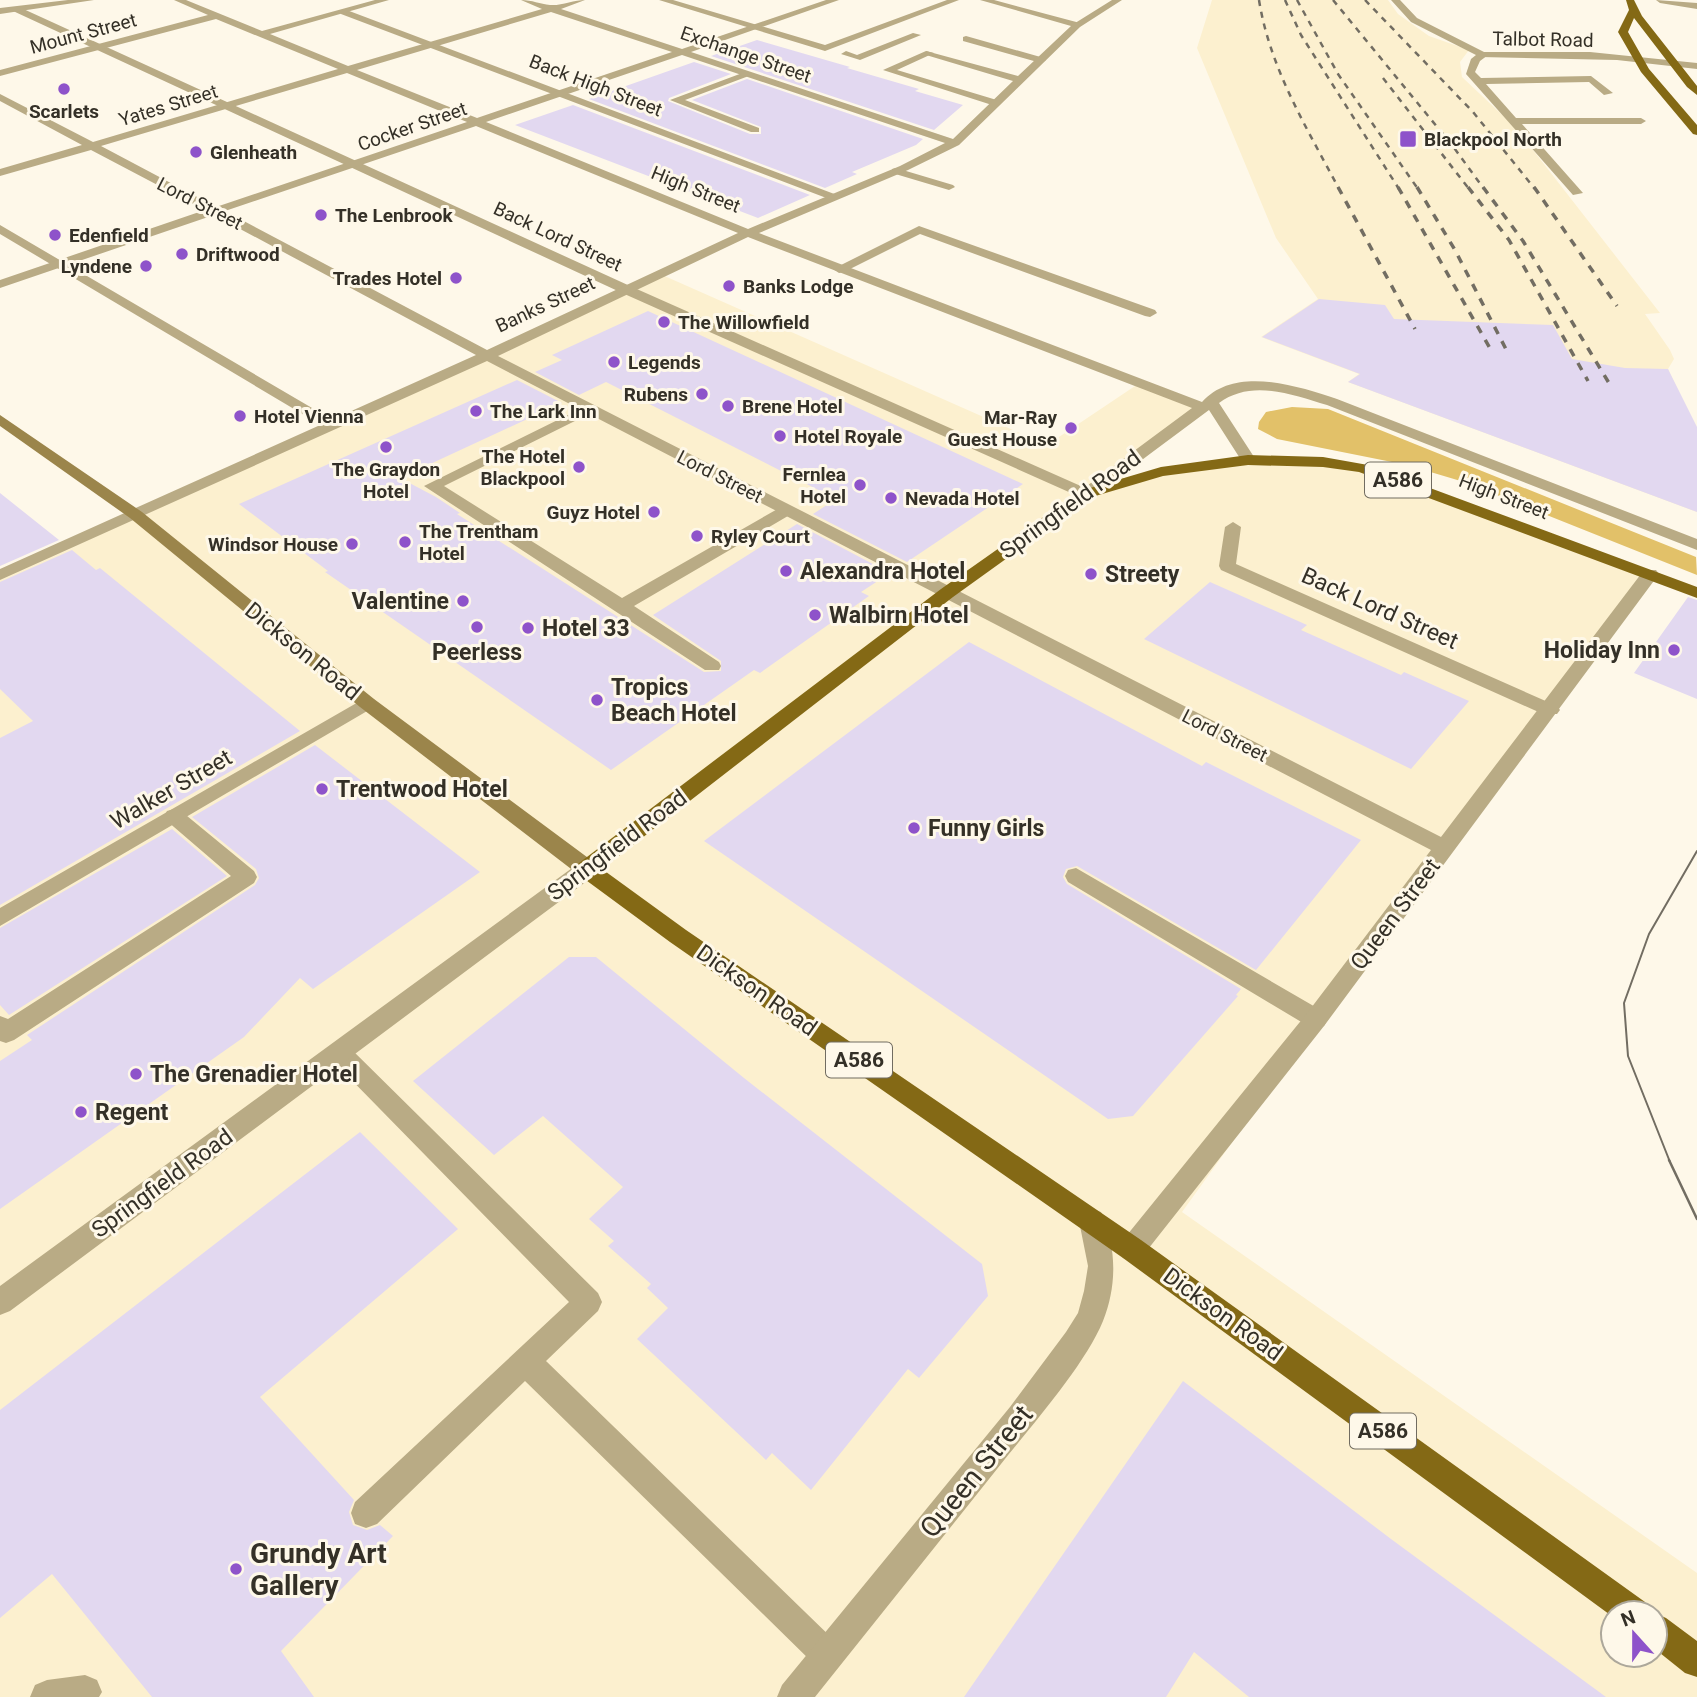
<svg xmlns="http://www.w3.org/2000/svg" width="1697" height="1697" font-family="Roboto,sans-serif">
  <rect width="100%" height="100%" fill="#fef8e9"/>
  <path fill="#fcf0cf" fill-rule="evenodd" d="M1212 0H1388L1398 14 1429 36 1469 50 1460 62 1462 77 1515 127 1660 313 1645 314 1670 350 1674 359 1668 369 1697 431V512L1348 382 1359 374 1261 337 1318 299 1276 238 1197 48Z
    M660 274 1047 445 1138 384 1202 407 1118 482 1218 463 1346 465 1650 574 1444 848 1182 1212 1697 1573V1697H0V574ZM1613 1613H1655V1655H1613Z"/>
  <path fill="#e2c169" d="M1292 407 1328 409 1696 557 1697 575 1464 482 1407 465 1277 439 1258 429 1259 422 1266 412Z"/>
  <path fill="#e2d8f0" d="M757 40 850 67 847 68 919 89 915 91 963 105 934 130 711 56Z
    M694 62 731 74 669 98 668 101 750 134H761V127L692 100 747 79 923 139 916 145 852 172 857 174 825 188 589 99Z
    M573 105 810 195 758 218 515 125Z
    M1319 299 1385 305 1394 319 1553 325 1572 359 1625 368 1668 369 1697 427V512L1348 382 1360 374 1262 337Z
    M648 311 1023 484 907 562 813 514 836 499 606 382 579 395 535 372 562 360 552 355Z
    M517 380 562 403 400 478 436 497 460 513 457 514 704 672 721 671V661L653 615 797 524 890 573 861 592 869 596 760 673 754 670 611 770 325 572 328 571 239 504Z
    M0 493 59 540 0 566Z
    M72 550 96 570 100 568 300 731 0 905V738L33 721 0 689V582Z
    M1210 582 1307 625 1301 630 1401 675 1404 672 1469 701 1411 769 1144 639Z
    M1688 597 1697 600V699L1634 673Z
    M969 642 1202 766 1206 762 1361 840 1256 970 1077 866 1066 869 1063 877 1067 884 1241 989 1236 995 1238 996 1133 1116 1108 1119 704 841Z
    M315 745 480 872 313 989 300 978 244 1037 0 1209V1061L32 1040 27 1035 255 885 259 878 256 869 192 817Z
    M172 829 227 876 9 1015 0 1005V928Z
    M569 957H596L744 1078 982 1264 988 1296 919 1378 908 1369 811 1490 772 1453 766 1460 637 1339 668 1308 647 1288 651 1284 608 1246 614 1241 589 1219 623 1187 543 1116 494 1155 413 1081Z
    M360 1132 458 1229 260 1397 354 1500 349 1512 353 1525 367 1530 380 1525 393 1536 281 1651 314 1697H152L52 1574 0 1618V1410Z
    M1183 1381 1391 1539 1606 1697H1249L1194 1652 1166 1697H964Z"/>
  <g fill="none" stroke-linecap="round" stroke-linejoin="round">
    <path fill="#b9ab85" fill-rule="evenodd" d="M659 0H673L825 45 947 0H959L825 51Z
      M1112 0H1122L1080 27 1072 25Z
      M1391 0H1400L1417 18 1486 53 1488 55 1480 61 1475 72 1481 78 1591 76 1613 93 1604 95 1589 82 1486 84 1516 118H1641L1646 121 1641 124H1522L1583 193 1573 195 1466 74 1471 59 1476 55 1411 22Z
      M13 7H19L630 286 1092 491 1094 494 1092 497H1080L620 292 13 11Z
      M344 9 837 195 839 197 829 199 341 14 339 12Z
      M913 33 921 35 860 60 841 54 846 51 857 55Z
      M966 36 1044 58 1046 60 1041 63 963 41V37Z
      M926 51 934 53 897 70 1000 101V105H992L883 70Z
      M745 72 754 74 685 100 759 128V132H751L670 100Z
      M896 168 953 185 955 187 949 190 892 173V169Z
      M0 225 336 422 338 425 336 428H326L0 234Z
      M919 226 1155 310 1157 313 1150 317 1145 316 920 234 844 272 839 273 833 269Z
      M588 405 593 406 595 409 593 412 444 486 622 598 781 507H793L795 510 793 513 634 606 719 662 721 666 719 670H705L424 486Z
      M1233 522 1241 527 1236 564 1557 706 1560 710 1557 714H1543L1221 570 1219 566 1225 527Z
      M174 809 181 811 254 871 257 877 254 883 14 1040 6 1043 0 1041V1016L8 1019 231 876 167 821 164 816 167 811Z
      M1076 868 1324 1012 1328 1019 1324 1026 1316 1029 1308 1026 1068 882 1065 876 1068 870Z
      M339 1042 347 1045 598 1293 602 1302 598 1311 546 1361 838 1644 843 1655 838 1666 827 1671 816 1666 525 1381 377 1524 366 1528 355 1524 351 1513 355 1502 569 1302 331 1059 327 1052 331 1045Z
      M85 1675 97 1680 102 1692 99 1697H30L35 1685 47 1680Z"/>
    <path fill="#b9ab85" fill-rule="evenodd" d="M68 0H94L0 14V8Z
      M174 0H186L262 31 375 0H389L270 34 348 66 542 9 521 0C532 0 540 4 550 5 561 6 574 0 585 0L561 9 682 49 826 0H839L691 52 953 139 1013 81 926 55V51L1018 76 1071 26 980 0H994L1080 23V27L959 145 908 170 759 233 1202 402C1235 365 1297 386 1337 399L1697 539V550L1327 405C1291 394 1251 379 1219 403L1256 460 1253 463H1243L1209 410 1092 497H1080L1078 494 1080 491 1192 408 748 237 498 356 1441 837 1644 570H1656L1659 574 1656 578 1324 1026 1141 1258 1132 1261 1123 1258 1119 1249 1123 1240 1308 1012 1431 850 487 361 0 580V569L476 355 214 215 0 288V280L205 210 91 150 0 176V169L82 145 0 101V94L93 142 338 69 216 19 0 76V70L208 15ZM551 12 672 52 477 118 357 70ZM682 55 945 143 900 166 748 229 486 122ZM347 73 467 122 216 207 101 146ZM476 126 738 233 487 350 225 211Z
      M1656 0 1697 3V9L1660 3Z
      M1483 52H1590L1697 63V69L1617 60 1480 57V53Z
      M367 697 374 699 376 703 374 707 0 926V908Z
      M587 861 595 863 598 869 595 875 10 1311 0 1315V1286L579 863Z
      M1092 1209 1101 1212C1117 1247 1117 1286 1103 1321 1085 1365 1032 1425 1001 1464 939 1542 877 1619 815 1697H777L782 1685 1010 1407 1066 1332 1078 1313 1084 1291 1088 1266 1079 1221 1083 1212Z"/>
    <path fill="#9b854b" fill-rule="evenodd" d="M0 415 142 512 374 699 595 863 598 869 595 875 587 877 579 875 360 707 130 518 0 426Z"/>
    <path fill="#846915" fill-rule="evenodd" d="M1626 0H1634L1642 16 1697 86V95L1687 87 1634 18 1628 32 1649 69 1697 125V135L1693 134 1641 72 1618 32 1629 10Z
      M1248 455 1323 457 1368 465 1697 587V598L1359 472 1323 467 1248 465 1163 476 1092 497 953 597 602 869 686 930 1141 1240 1645 1602 1650 1613H1613V1617L1123 1258 670 942 579 875 576 869 579 863 941 589 1080 491 1161 467Z
      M1655 1613 1666 1618 1697 1641V1677L1685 1673 1655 1649Z"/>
    <path stroke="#726d62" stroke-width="2" d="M1670 1162 1628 1056 1624 1003 1649 934 1697 851"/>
    <path stroke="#726d62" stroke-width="2.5" d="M1669 1160 1697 1219"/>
    <path stroke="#726d62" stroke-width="2.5" stroke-dasharray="6 6" stroke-linecap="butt" d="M1259 0C1270 69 1307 128 1339 189
      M1285 0 1301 35 1399 189
      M1297 0 1338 74 1418 189
      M1333 0 1452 145 1484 189
      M1365 0 1473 112 1535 189
      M1383 78 1469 189"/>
    <path stroke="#726d62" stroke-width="3.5" stroke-dasharray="8 8" stroke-linecap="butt" d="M1338 187 1415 329
      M1398 187 1491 350
      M1417 187 1455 250 1509 355
      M1468 187 1509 240 1588 381
      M1483 187 1523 241 1612 388
      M1534 187 1617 306"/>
  </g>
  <g fill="#8e53ca" stroke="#fef8e9" stroke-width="2.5">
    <circle cx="64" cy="89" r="7"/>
    <rect x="1399" y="130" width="18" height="18" rx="3.5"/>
    <circle cx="196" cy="152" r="7"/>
    <circle cx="321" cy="215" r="7"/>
    <circle cx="55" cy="235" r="7"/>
    <circle cx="182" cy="254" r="7"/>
    <circle cx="146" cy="266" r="7"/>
    <circle cx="456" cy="278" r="7"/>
    <circle cx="729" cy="286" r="7"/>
    <circle cx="664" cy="322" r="7"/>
    <circle cx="614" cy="362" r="7"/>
    <circle cx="702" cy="394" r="7"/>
    <circle cx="728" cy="406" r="7"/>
    <circle cx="476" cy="411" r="7"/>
    <circle cx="240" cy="416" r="7"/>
    <circle cx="1071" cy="428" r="7"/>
    <circle cx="780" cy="436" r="7"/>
    <circle cx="386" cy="447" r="7"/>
    <circle cx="579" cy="467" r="7"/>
    <circle cx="860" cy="485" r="7"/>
    <circle cx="891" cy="498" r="7"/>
    <circle cx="654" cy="512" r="7"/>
    <circle cx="697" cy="536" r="7"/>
    <circle cx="405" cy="542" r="7"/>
    <circle cx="352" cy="544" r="7"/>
    <circle cx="786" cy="571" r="7"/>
    <circle cx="1091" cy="574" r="7"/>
    <circle cx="463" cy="601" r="7"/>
    <circle cx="815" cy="615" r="7"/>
    <circle cx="477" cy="627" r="7"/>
    <circle cx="528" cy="628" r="7"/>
    <circle cx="1674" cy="650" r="7"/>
    <circle cx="597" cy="700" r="7"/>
    <circle cx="322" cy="789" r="7"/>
    <circle cx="914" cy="828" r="7"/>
    <circle cx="136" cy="1074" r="7"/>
    <circle cx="81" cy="1112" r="7"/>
    <circle cx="236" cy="1569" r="7"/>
  </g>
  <g text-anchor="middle" stroke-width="6" stroke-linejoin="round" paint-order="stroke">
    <g font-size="19" fill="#343027" stroke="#fef8e9">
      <text transform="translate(83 33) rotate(-15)" y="7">Mount Street</text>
      <text transform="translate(1543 39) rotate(1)" y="7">Talbot Road</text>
      <text transform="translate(746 54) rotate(19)" y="7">Exchange Street</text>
      <text transform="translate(596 85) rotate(21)" y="7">Back High Street</text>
      <text transform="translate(168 105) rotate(-17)" y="7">Yates Street</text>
      <text transform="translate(412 126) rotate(-19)" y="7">Cocker Street</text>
      <text transform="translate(696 189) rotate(22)" y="7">High Street</text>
      <text transform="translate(200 203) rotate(27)" y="7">Lord Street</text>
      <text transform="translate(558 236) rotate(25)" y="7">Back Lord Street</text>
      <text transform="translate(545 304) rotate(-25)" y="7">Banks Street</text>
      <text transform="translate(720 476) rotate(27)" y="7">Lord Street</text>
      <text transform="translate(1504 496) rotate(21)" y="7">High Street</text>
      <text transform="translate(1225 735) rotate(27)" y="7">Lord Street</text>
    </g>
    <g font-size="19" font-weight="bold" fill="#343027" stroke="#fef8e9" text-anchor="start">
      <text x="64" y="118" text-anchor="middle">Scarlets</text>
      <text x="1424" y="146">Blackpool North</text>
      <text x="210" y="159">Glenheath</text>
      <text x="335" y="222">The Lenbrook</text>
      <text x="69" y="242">Edenfield</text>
      <text x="196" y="261">Driftwood</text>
      <text x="132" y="273" text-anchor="end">Lyndene</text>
      <text x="442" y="285" text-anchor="end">Trades Hotel</text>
      <text x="743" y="293">Banks Lodge</text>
      <text x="678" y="329">The Willowfield</text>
      <text x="628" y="369">Legends</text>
      <text x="688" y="401" text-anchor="end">Rubens</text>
      <text x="742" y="413">Brene Hotel</text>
      <text x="490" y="418">The Lark Inn</text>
      <text x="254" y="423">Hotel Vienna</text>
      <text x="1057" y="424" text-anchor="end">Mar-Ray<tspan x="1057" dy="22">Guest House</tspan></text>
      <text x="794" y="443">Hotel Royale</text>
      <text x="565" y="463" text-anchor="end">The Hotel<tspan x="565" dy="22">Blackpool</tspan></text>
      <text x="386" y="476" text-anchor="middle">The Graydon<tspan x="386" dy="22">Hotel</tspan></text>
      <text x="846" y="481" text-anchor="end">Fernlea<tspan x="846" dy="22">Hotel</tspan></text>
      <text x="905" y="505">Nevada Hotel</text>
      <text x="640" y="519" text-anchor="end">Guyz Hotel</text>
      <text x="419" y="538">The Trentham<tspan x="419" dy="22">Hotel</tspan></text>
      <text x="711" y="543">Ryley Court</text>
      <text x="338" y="551" text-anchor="end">Windsor House</text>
    </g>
    <g fill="#fef8e9" stroke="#716c61" stroke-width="2">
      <rect x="1365" y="462.5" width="66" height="35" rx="5"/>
      <rect x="826" y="1042.5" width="66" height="35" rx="5"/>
      <rect x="1350" y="1413.5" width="66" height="35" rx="5"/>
    </g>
    <g font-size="21" font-weight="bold" fill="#343027">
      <text x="1398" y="487">A586</text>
      <text x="859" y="1067">A586</text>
      <text x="1383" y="1438">A586</text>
    </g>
    <g font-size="23" fill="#343027" stroke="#fef8e9">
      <text transform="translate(1070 504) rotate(-36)" y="8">Springfield Road</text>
      <text transform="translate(1380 608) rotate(24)" y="8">Back Lord Street</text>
      <text transform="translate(303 651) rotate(39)" y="8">Dickson Road</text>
      <text transform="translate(171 789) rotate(-30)" y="8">Walker Street</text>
      <text transform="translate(617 845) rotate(-37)" y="8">Springfield Road</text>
      <text transform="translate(1395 914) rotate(-53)" y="8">Queen Street</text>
      <text transform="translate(757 990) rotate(35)" y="8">Dickson Road</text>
      <text transform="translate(162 1183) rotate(-36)" y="8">Springfield Road</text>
      <text transform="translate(1223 1314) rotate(36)" y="8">Dickson Road</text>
    </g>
    <g font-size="23" font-weight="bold" fill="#343027" stroke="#fef8e9" text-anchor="start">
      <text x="800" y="579">Alexandra Hotel</text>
      <text x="1105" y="582">Streety</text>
      <text x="449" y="609" text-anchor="end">Valentine</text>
      <text x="829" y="623">Walbirn Hotel</text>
      <text x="542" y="636">Hotel 33</text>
      <text x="1660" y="658" text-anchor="end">Holiday Inn</text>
      <text x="477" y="660" text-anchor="middle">Peerless</text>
      <text x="611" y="695">Tropics<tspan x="611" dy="26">Beach Hotel</tspan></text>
      <text x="336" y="797">Trentwood Hotel</text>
      <text x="928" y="836">Funny Girls</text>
      <text x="150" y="1082">The Grenadier Hotel</text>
      <text x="95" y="1120">Regent</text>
    </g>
    <g font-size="28" fill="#343027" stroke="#fef8e9">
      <text transform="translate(976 1471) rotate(-51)" y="10">Queen Street</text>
    </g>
    <g font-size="28" font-weight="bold" fill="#343027" stroke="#fef8e9" text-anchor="start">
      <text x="250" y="1563">Grundy Art<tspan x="250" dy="32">Gallery</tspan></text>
    </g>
  </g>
  <g transform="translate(1634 1634) rotate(339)"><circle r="33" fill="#fef8e9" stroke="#ada89b" stroke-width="2"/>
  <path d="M0-5L12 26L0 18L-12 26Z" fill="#8e53ca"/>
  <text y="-10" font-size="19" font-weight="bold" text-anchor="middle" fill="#343027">N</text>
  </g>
</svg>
